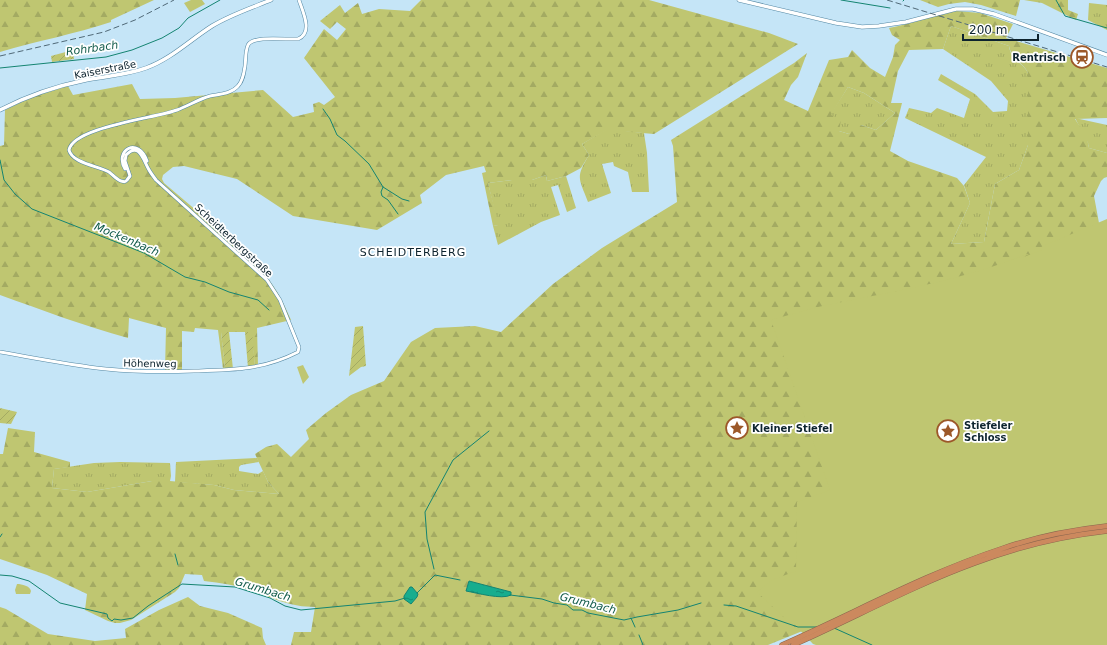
<svg xmlns="http://www.w3.org/2000/svg" width="1107" height="645" font-family="'DejaVu Sans',sans-serif">
  <defs>
    <pattern id="grass-tufts" width="24" height="20" patternUnits="userSpaceOnUse"><rect width="24" height="20" fill="#bfc671"/><path d="M3 7l-1-3M5 7V3M7 7l1-3M15 17l-1-3M17 17v-4M19 17l1-3" fill="none" stroke="#a3aa62"/></pattern>
    <pattern id="forest-firs" width="22" height="20" patternUnits="userSpaceOnUse"><rect width="22" height="20" fill="#bfc671"/><path d="M5 1l3.5 6h-7zM16 11l3.5 6h-7z" fill="#a3aa62"/></pattern>
    <pattern id="garden-furrows" width="10" height="10" patternUnits="userSpaceOnUse"><rect width="10" height="10" fill="#bfc671"/><path d="M-1 1l2-2M0 10L10 0M9 11l2-2" fill="none" stroke="#a3aa62"/></pattern>
    <pattern id="water-ripples" width="26" height="14" patternUnits="userSpaceOnUse"><rect width="26" height="14" fill="#17ad8e"/><path d="M2 4q2-2 4 0t4 0M15 11q2-2 4 0t4 0" fill="none" stroke="#138c74"/></pattern>
  </defs>
  <rect width="100%" height="100%" fill="#c5e5f7"/>
  <path fill="url(#grass-tufts)" d="M1089 3 1107 5V30L1088 20Z
    M951 26 1009 46C1011 61 1023 62 1028 73V145L1019 170 995 184 984 242 951 244 970 203 964 185 986 157 905 118 909 108 931 113 937 108 964 118 970 99 938 80 941 74 975 94 993 112 1007 111 1008 101 991 81 943 49Z
    M848 87 864 93 895 113 876 130 861 125 849 134 839 131 830 115Z
    M1075 118 1107 125V153L1089 148 1088 143Z
    M607 129 644 133 647 153 649 192H632L628 172 614 166 613 162 602 164 611 193 588 202C579 178 575 178 589 155L582 144Z
    M546 175 547 181 566 176 576 208 567 212 558 185 551 187 560 215 541 222 498 245 493 226 498 225 488 183 512 180H532Z
    M257 458 259 462 241 465 239 467V471L258 474 263 471 268 482 279 494 234 490 214 485 175 482 176 462Z
    M120 462 170 463 171 476 170 481H152L87 492 52 488 54 469 94 463Z"/>
  <path fill="url(#forest-firs)" fill-rule="evenodd" d="M0 0H154L111 20V22C75 34 37 41 0 52Z
    M421 0H649L769 33 798 44 654 134 607 130 582 144 589 155 581 168 566 176 547 181 546 175 532 180H512L488 183 499 225 493 226 482 173 486 172 484 166 446 175 420 195 422 203 377 230 293 216 237 179 184 166 173 167 163 175 162 179 164 183 264 268 260 269C274 284 283 301 291 320L257 328 258 366H255L251 332H221L225 369H223L218 330 195 328 194 332 182 331V370H165L166 328 129 318 128 338C84 326 42 310 0 295V146L4 145 5 110 32 97 68 86 73 95 132 84 140 99 175 98 263 90 293 117 314 112 313 104 319 102 324 105 335 97 304 58 324 29 337 40 346 29 337 22 330 29 320 21 340 5 345 13 358 3 362 14 379 9 410 11Z
    M920 0H1020L1016 16 981 5 965 2 949 4 938 7Z
    M1024 0H1068V10L1078 14 1076 20 1042 3Z
    M957 11 980 13 1013 24 1006 38 1107 68V118L1075 119C1081 128 1088 137 1089 148L1107 153V177L1104 178 1101 181 1094 196 1099 223 1107 221 864 602 800 632 768 645H291L294 632H311L315 607C289 607 276 599 253 591 237 585 220 583 204 581L202 575 185 574 179 588 175 592 131 620 120 623H115L108 621 85 610 87 594 47 575 0 559V454H3L8 428 35 432 34 452 70 462V467L54 469 52 488 87 492 152 481H170L214 485 234 490 279 494 268 482 255 454 266 447 277 444 291 457 309 439 306 430 326 413 351 395 384 381 411 342 435 328 475 326 501 332 553 284 602 248 677 202 673 146 671 140 794 63 807 53 798 77 791 85 784 100 808 111 829 60 848 57 852 50 870 68 885 77 893 57 895 45 900 40 892 35 889 28C912 24 934 14 957 11ZM951 26 1009 46C1012 61 1023 62 1028 73V145L1019 170 995 184 984 242 951 244 970 203 964 186 957 178 908 161 890 151 902 103H891L898 71 909 50 943 49ZM848 87 864 93 895 113 876 130 861 125 854 126 849 134 839 131 841 120 831 115ZM469 581 488 587 508 597 466 591Z
    M188 597 200 606 228 613 262 628 263 638 266 645H0V607L6 609 48 634 95 641 126 638 125 629 159 610Z"/>
  <path fill="#bfc671" d="M191 0H202L205 4 190 12 184 3Z
    M1107 219V645H816L813 644 794 624 792 625 757 592 772 580 796 571 797 502 830 490 771 320C786 316 802 311 818 307 889 292 959 282 1027 254H1029L1021 258 1042 250 1041 247Z
    M303 365 309 377 303 384 297 367Z
    M17 584C22 584 30 586 31 591L30 594H16L15 590Z"/>
  <path fill="url(#garden-furrows)" d="M73 50 74 59 52 62 51 56Z
    M363 326 366 366 361 367 349 376 355 327Z
    M221 332H229L233 369H225Z
    M245 332H252L255 366 248 368Z
    M0 408 17 412 11 424 0 423Z"/>
  <path fill="url(#water-ripples)" stroke="#148471" d="M469 581 511 592V595C502 600 477 593 466 591Z
    M410 587H412L418 594 417 597 411 604 404 599V596Z"/>
  <g fill="none" stroke-linecap="round" stroke-linejoin="round">
    <path stroke="#148471" stroke-width="1" d="M841 0 890 8
      M1056 0 1065 16 1107 28
      M903 1 904 0
      M0 68 106 57 132 50 162 38 179 28 188 18 220 0
      M323 109 330 119 337 135 345 141 369 164 383 187 402 199 409 201
      M0 160 4 180 15 194 32 209 144 253 185 277 205 282 229 292 258 300 269 310
      M383 187 381 192 382 196 388 200 398 214
      M0 537 2 534
      M175 554 178 565
      M434 569 427 539 425 512 453 460 489 431
      M0 575 12 576 29 581 60 603 107 614 108 618 112 621 114 619 121 620 133 618 148 606 182 584 235 587 270 598 285 606 301 610 395 601 405 598
      M417 593 435 575 460 580
      M510 595 542 599 554 603 567 605 573 610H582L588 613 624 620 637 617 678 610 701 603
      M724 605 736 606 798 627H817
      M631 618 635 627
      M834 628 872 645
      M639 635 643 645"/>
    <g stroke="#5387a3" stroke-width="4">
      <path id="tertiary" d="M125 169C114 150 138 136 147 161
        M0 352C35 358 70 365 106 369 135 372 165 372 194 371 233 370 263 370 298 352L299 347 280 300 267 280 156 180C153 176 150 172 148 168 143 159 139 142 126 155L125 161 130 176 127 180C125 182 125 182 121 181 117 180 113 175 109 172 98 166 72 163 69 150 73 127 156 118 177 110 188 106 199 99 210 96 220 94 231 94 238 86 243 81 244 73 245 66 246 60 245 52 248 45 253 35 288 40 298 39 314 33 302 10 299 0"/>
    </g>
    <g stroke="#5387a3" stroke-width="4.5">
      <path id="secondary" d="M739 0 836 23 862 27 879 26 906 22 956 9H973L994 14 1107 55
        M0 110C27 96 56 86 86 80 106 76 127 75 146 68 171 59 190 40 212 26 230 15 251 8 271 0"/>
    </g>
    <g stroke="#89654d" stroke-width="5.5">
      <path id="motorway" d="M782 645C855 613 925 574 1001 549 1035 537 1071 530 1107 526
        M793 645C854 618 912 586 975 563 1017 547 1062 536 1107 531"/>
    </g>
    <use href="#tertiary" stroke="#fff" stroke-width="3"/>
    <use href="#secondary" stroke="#fff" stroke-width="3.5"/>
    <use href="#motorway" stroke="#cc895e" stroke-width="4.5"/>
    <path stroke="#506977" stroke-width="1" stroke-dasharray="6 3" stroke-linecap="butt" d="M887 0 1107 67
      M0 56 104 32 135 20 174 0"/>
  </g>
  <defs>
    <g id="station-ring" transform="scale(1.15)"><circle r="9.5" fill="#fff" stroke="#9c5829" stroke-width="1.5"/><path d="M-3-6H3Q5-6 5-4V2Q5 4 3 4L4.5 6H3L1.5 4h-3L-3 6H-4.5L-3 4Q-5 4-5 2V-4Q-5-6-3-6ZM-3.5-4v3h7v-3ZM-3.5 1v1.5H-2V1ZM2 1v1.5H3.5V1Z" fill="#9c5829"/></g>
    <g id="sight-ring" transform="scale(1.15)"><circle r="9.5" fill="#fff" stroke="#9c5829" stroke-width="1.5"/><path d="M0-6L1.8-2.2L6-1.7L2.9 1.2L3.7 5.4L0 3.3L-3.7 5.4L-2.9 1.2L-6-1.7L-1.8-2.2Z" fill="#9c5829"/></g>
  </defs>
  <g fill-rule="evenodd">
    <use href="#station-ring" x="1082" y="57"/>
    <use href="#sight-ring" x="737" y="428"/>
    <use href="#sight-ring" x="948" y="431"/>
  </g>
  <g text-anchor="middle" stroke-width="3.5" stroke-linejoin="round" paint-order="stroke">
    <g font-size="10" font-weight="bold" fill="#0d232e" stroke="#fff" text-anchor="start">
      <text x="1066" y="61" text-anchor="end">Rentrisch</text>
      <text x="964" y="429">Stiefeler<tspan x="964" dy="12">Schloss</tspan></text>
      <text x="752" y="432">Kleiner Stiefel</text>
    </g>
    <g font-size="10" fill="#0d232e" stroke="#fff">
      <text transform="translate(105 69) rotate(-11)" y="4">Kaiserstraße</text>
      <text transform="translate(234 240) rotate(43)" y="4">Scheidterbergstraße</text>
      <text transform="translate(150 363) rotate(1)" y="4">Höhenweg</text>
    </g>
    <g font-size="11" font-style="italic" fill="#0f5948" stroke="#fff">
      <text transform="translate(92 48) rotate(-8)" y="4">Rohrbach</text>
      <text transform="translate(127 239) rotate(23)" y="4">Mockenbach</text>
      <text transform="translate(263 589) rotate(17)" y="4">Grumbach</text>
      <text transform="translate(588 603) rotate(14)" y="4">Grumbach</text>
    </g>
    <g font-size="11" letter-spacing="1" fill="#0d232e" stroke="#fff">
      <text x="413" y="256">SCHEIDTERBERG</text>
    </g>
  </g>
  <path d="M963 34v6h75v-6" fill="none" stroke="#0d232e" stroke-width="2"/>
  <text x="969" y="34" font-size="12" fill="#0d232e" stroke="#ffffff" stroke-width="3" paint-order="stroke">200 m</text>
</svg>
